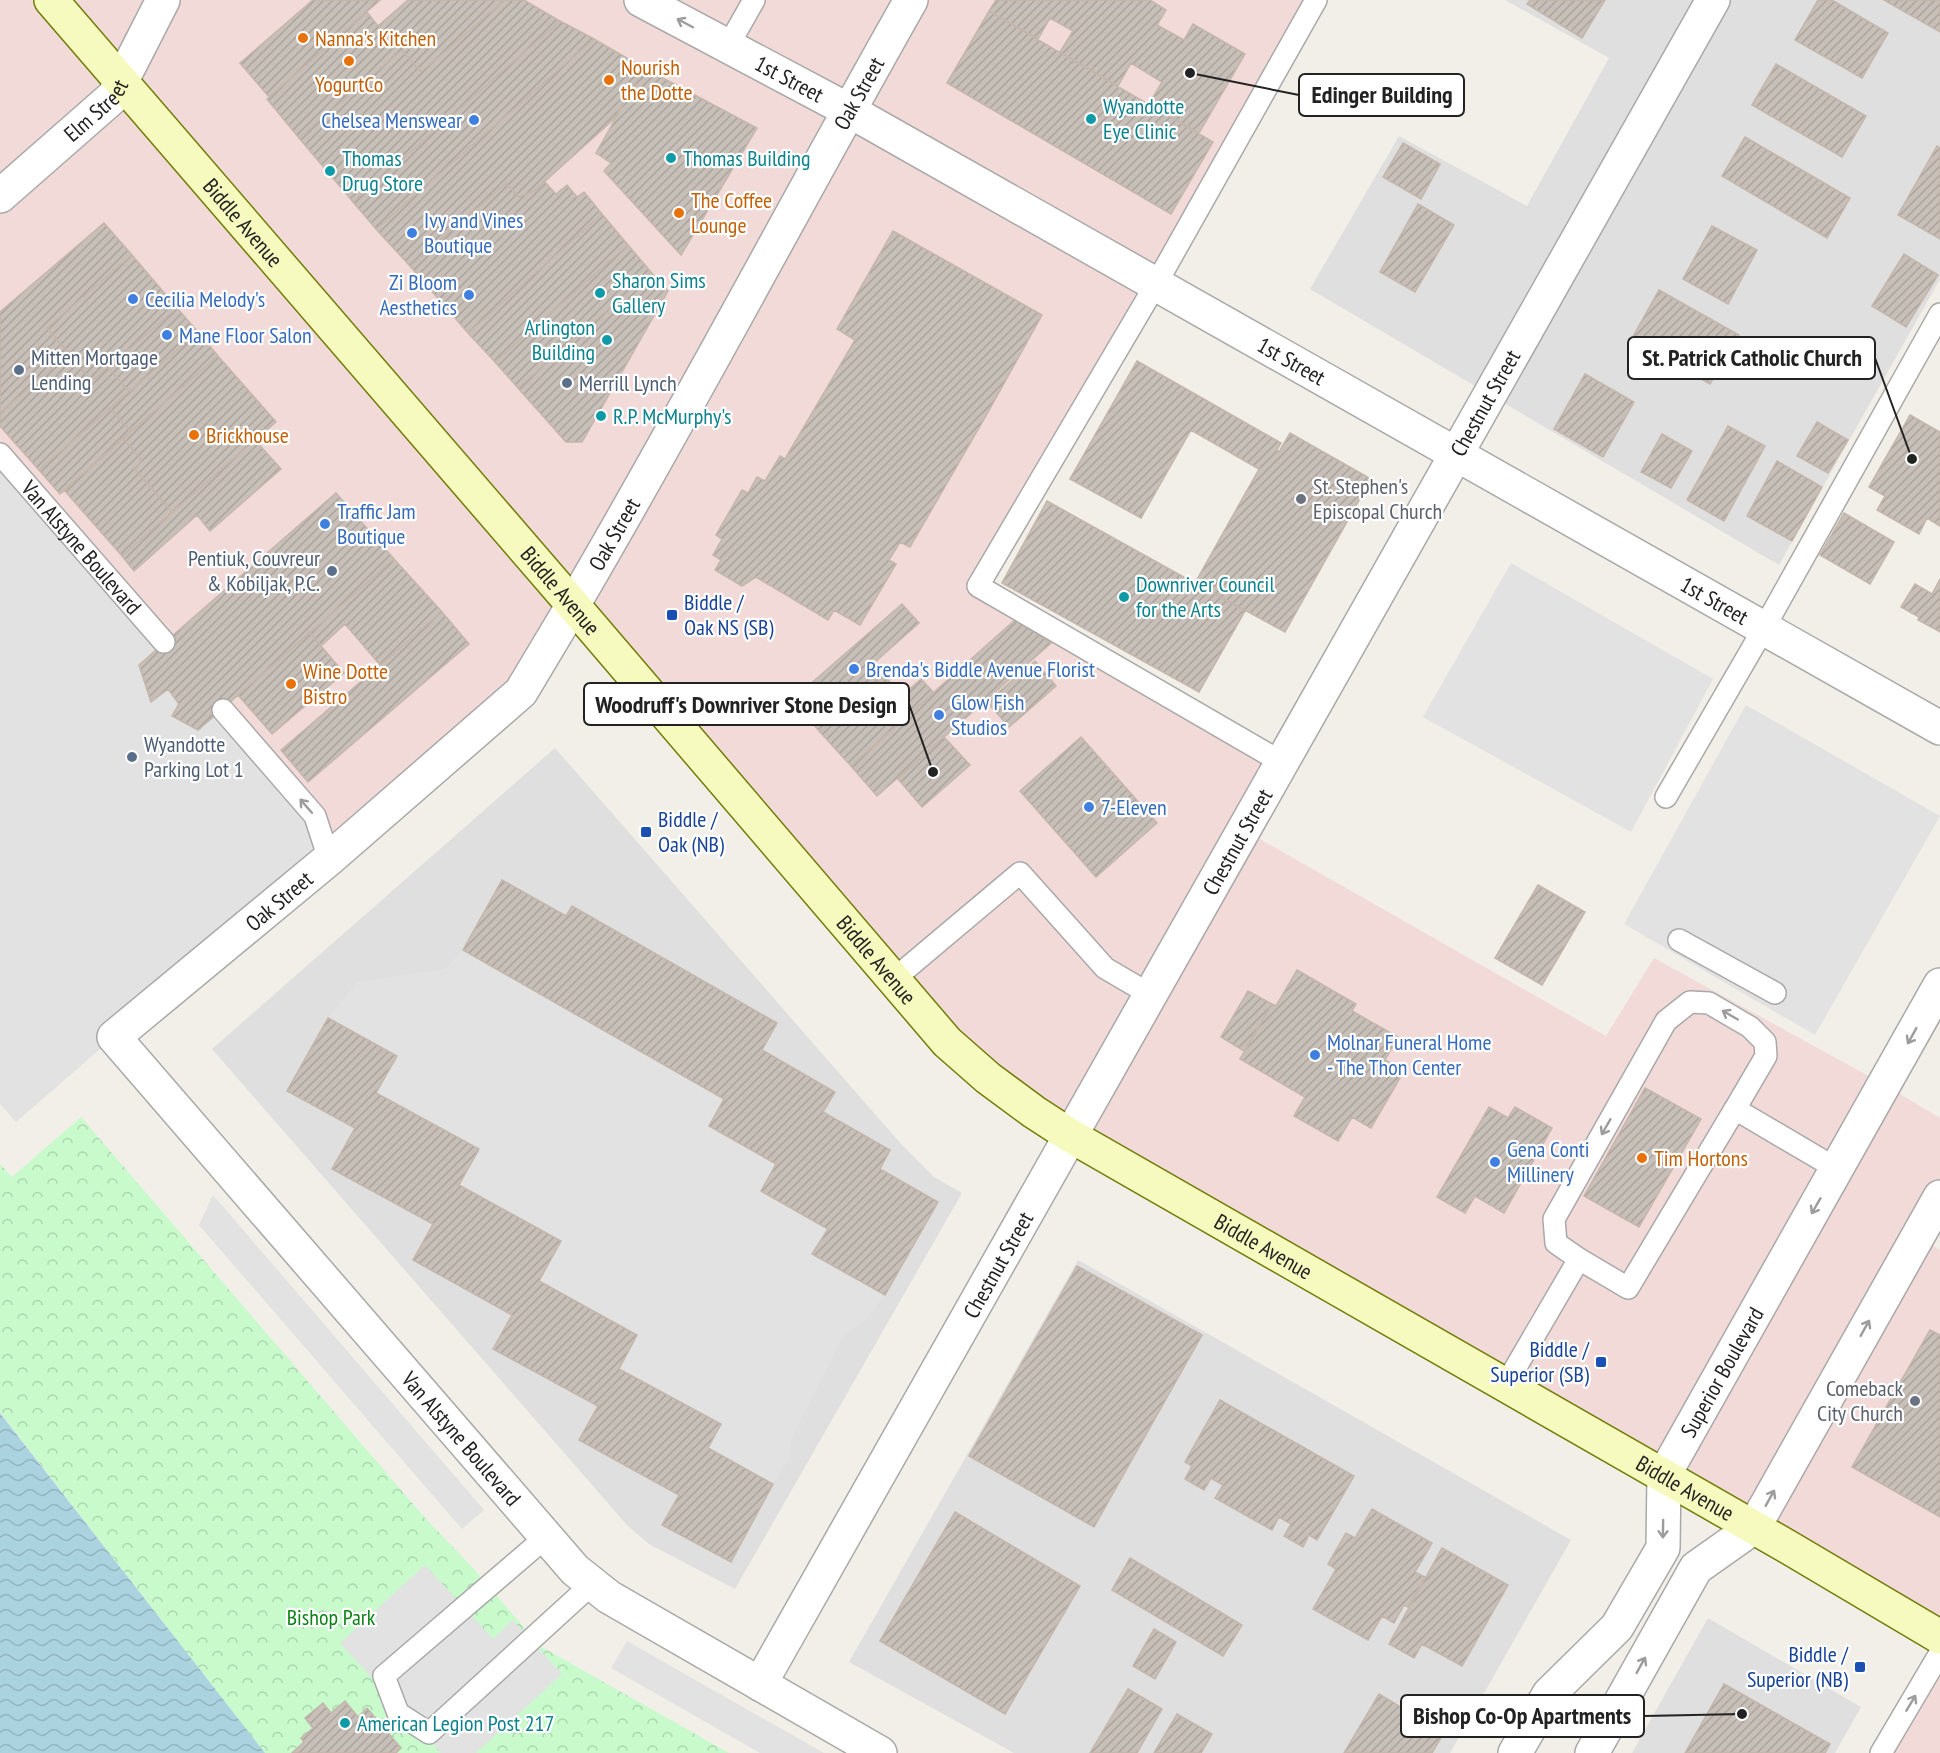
<svg xmlns="http://www.w3.org/2000/svg" width="1940" height="1753" font-family="'PT Sans Narrow',sans-serif">
  <defs>
    <pattern id="park-crowns" width="20" height="18" patternUnits="userSpaceOnUse" patternTransform="scale(1.5)"><rect width="20" height="18" fill="#c8facc"/><path d="M2 6a3 3 0 1 1 6 0M12 15a3 3 0 1 1 6 0" fill="none" stroke="#acd6af"/></pattern>
    <pattern id="water-waves" width="16" height="10" patternUnits="userSpaceOnUse" patternTransform="scale(1.5)"><rect width="16" height="10" fill="#aad3df"/><path d="M0 5q4-4 8 0t8 0" fill="none" stroke="#92b5bf"/></pattern>
    <pattern id="building-hatch" width="6" height="6" patternUnits="userSpaceOnUse" patternTransform="scale(1.5)"><rect width="6" height="6" fill="#c7bfb8"/><path d="M-1 1l2-2M0 6l6-6M5 7l2-2" fill="none" stroke="#aba49e"/></pattern>
  </defs>
  <rect width="100%" height="100%" fill="#f2efe9"/>
  <path fill="#e0dfdf" d="M1505 0H1940V279L1779 565 1310 289 1399 136 1527 206 1609 58Z
    M555 748 902 1145 934 1177 962 1193 735 1589 649 1544 627 1525 212 1049Z
    M1078 1260 1571 1540 1450 1753H1014L849 1662Z
    M1708 1618 1861 1707 1835 1753H1632Z"/>
  <path fill="#f2dad9" d="M0 0H1316L978 586 1283 763 1244 830 1606 1036 1654 958 1885 1085 1940 1118V1197L1917 1236 1940 1250V1637L988 1078 574 606 521 692 329 859 0 454Z
    M1940 1646V1753H1877Z"/>
  <path fill="url(#park-crowns)" d="M81 1117 426 1519 473 1568 540 1646 729 1753H265L0 1412V1164L12 1177Z"/>
  <path fill="#e2e2e2" d="M0 454 315 816 329 859 114 1037 16 1122 0 1104Z
    M1511 563 1713 679 1631 832 1423 717Z
    M1746 705 1940 816 1815 1035 1624 924Z
    M463 950 724 1099 709 1126 776 1164 761 1191 828 1229 813 1254 885 1295 866 1319 844 1335 798 1425 791 1440 789 1460 773 1484 708 1448 720 1424 619 1369 637 1335 539 1281 561 1241 459 1185 376 1093 397 1056 328 1018 357 982 445 969Z
    M213 1195 484 1510 462 1529 199 1225Z
    M425 1565 493 1639 513 1620 562 1674 476 1753H441L340 1643Z
    M627 1641 824 1753H760L611 1668Z"/>
  <path fill="url(#water-waves)" d="M0 1412V1413L265 1753H0Z"/>
  <path fill="url(#building-hatch)" stroke="#c4b6ab" stroke-width="1.5" d="M313 0H380L269 97 240 63Z
    M408 0H505L421 72 402 50 299 138 267 99 367 12 378 26Z
    M505 0H524L560 21 353 202 299 138 402 50 421 72Z
    M996 0H1150L1166 10 1157 25 1184 40 1193 24 1245 54 1199 133 1149 104 1162 82 1131 63 1118 86 1060 52 1073 31 1050 18 1038 39 989 11Z
    M1530 0H1605L1582 38 1527 4Z
    M1818 0H1832L1888 33 1862 78 1795 40Z
    M1884 0H1940V32Z
    M989 11 1213 142 1171 214 947 83Z
    M560 21 594 39 376 229 353 202Z
    M594 39 644 68 614 119 534 191 519 197 506 183 410 266 376 229Z
    M1776 64 1866 116 1842 157 1752 105Z
    M644 68 757 128 681 255 604 171 611 163 596 153Z
    M1745 137 1850 198 1827 238 1722 176Z
    M1403 143 1440 164 1421 199 1383 177Z
    M1937 146 1940 148V239L1898 215Z
    M544 181 556 194 567 185 577 197 584 192 602 214 468 333 410 266 506 183 519 197 534 191Z
    M1418 204 1454 225 1415 292 1380 272Z
    M602 214 628 245 495 362 468 333Z
    M104 223 132 255 47 328 69 353 0 413V312Z
    M1712 226 1757 250 1728 304 1683 279Z
    M893 231 1042 315 987 414 910 547 900 542 889 560 896 564 860 625 834 610 828 620 756 577 742 586 715 570 721 560 713 555 722 539 716 535 742 490 748 493 757 477 765 481 780 456 785 459 855 340 837 329Z
    M628 245 651 272 518 388 495 362Z
    M1904 254 1938 275 1906 327 1872 306Z
    M132 255 177 308 92 381 47 328Z
    M651 272 668 291 582 442H566L518 388Z
    M1659 290 1739 335 1710 384 1631 340Z
    M177 308 198 332 129 392 108 367Z
    M198 332 218 356 131 432 110 408Z
    M69 353 92 381 108 367 129 392 39 470 0 426V413Z
    M218 356 276 422 172 512 134 468 142 461 123 438Z
    M1137 361 1281 443 1277 450 1279 452 1290 433 1371 479 1285 632 1195 583 1259 469 1191 430 1141 518 1070 479Z
    M1585 374 1634 402 1603 457 1554 429Z
    M110 408 131 432 60 494 39 470Z
    M1910 415 1940 432V526L1927 518 1919 534 1877 510 1885 496 1869 487Z
    M1817 422 1848 440 1828 473 1797 456Z
    M1728 426 1765 446 1724 521 1687 500Z
    M1662 434 1692 451 1671 488 1641 472Z
    M123 438 142 461 134 468 172 512 122 556 64 490Z
    M255 440 281 469 210 531 197 515 134 571 122 556Z
    M1777 461 1822 487 1792 541 1747 516Z
    M336 493 394 559 198 730 172 716 179 704 168 689 151 702 139 665Z
    M1047 501 1245 611 1199 692 1002 583Z
    M1844 513 1894 542 1870 584 1820 555Z
    M394 559 442 612 380 665 345 624 321 646 310 633Z
    M1940 579V632L1918 620 1919 617 1901 607 1915 584 1932 594Z
    M902 604 919 623 874 663 884 675 820 732 792 700Z
    M442 612 469 644 308 782 281 750Z
    M1015 620 1051 643 877 796 851 766Z
    M310 633 344 673 272 734 238 695Z
    M1035 661 1056 686 1009 727 987 702Z
    M884 675 902 696 921 679 934 693 851 766 820 732Z
    M944 737 970 765 922 807 898 779Z
    M1081 737 1157 823 1096 877 1020 791Z
    M502 880 566 916 572 906 777 1023 762 1050 835 1092 823 1112 890 1150 880 1169 938 1202 885 1295 812 1254 828 1229 761 1191 776 1164 709 1126 724 1099 463 950Z
    M1538 885 1585 912 1542 985 1495 958Z
    M1297 970 1356 1004 1352 1011 1398 1037 1385 1060 1404 1071 1371 1128 1352 1117 1338 1141 1294 1116 1305 1097 1240 1059 1272 1004 1276 1006Z
    M1248 991 1272 1004 1244 1051 1221 1037Z
    M328 1018 397 1056 376 1093 479 1149 459 1185 561 1241 539 1281 637 1335 619 1369 721 1424 708 1448 773 1484 731 1562 662 1525 679 1495 579 1440 598 1406 493 1349 512 1315 413 1260 433 1224 332 1169 355 1128 287 1091Z
    M1645 1088 1701 1119 1639 1227 1584 1196Z
    M1489 1107 1508 1118 1515 1107 1552 1128 1504 1213 1475 1196 1465 1213 1437 1197Z
    M1077 1266 1202 1335 1094 1527 969 1456Z
    M1930 1330 1940 1335V1517L1852 1467Z
    M1220 1400 1354 1476 1317 1540 1309 1535 1303 1547 1284 1536 1291 1524 1279 1517 1272 1530 1215 1498 1223 1485 1211 1478 1204 1490 1185 1479 1192 1466 1185 1462Z
    M1372 1509 1432 1543 1415 1572 1425 1577 1408 1607 1404 1605 1394 1623 1382 1616 1368 1640 1313 1609 1336 1569 1328 1564 1346 1533 1355 1538Z
    M955 1512 1080 1586 1005 1714 880 1641Z
    M1442 1548 1508 1585 1462 1666 1422 1644 1414 1658 1389 1644Z
    M1130 1558 1242 1625 1223 1656 1112 1590Z
    M1154 1629 1176 1642 1155 1679 1133 1666Z
    M1724 1684 1830 1744 1825 1753H1685Z
    M1128 1689 1162 1709 1137 1753H1090Z
    M1379 1694 1444 1733 1432 1753H1344Z
    M345 1701 358 1717 367 1708 401 1748 396 1753H292L304 1742 301 1738 313 1728 305 1718 323 1703 331 1713Z
    M1177 1714 1212 1734 1201 1753H1154Z"/>
  <g fill="none" stroke-linecap="round" stroke-linejoin="round">
    <g stroke="#a9a9a9" stroke-width="24">
      <g id="service">
        <path d="M728 46 754 0"/>
        <path id="s1" d="M0 454 164 642"/>
        <path d="M223 710 315 816 329 859"/>
        <path d="M1283 763 978 586 1156 284 1316 0"/>
        <path d="M1666 797 1764 628 1940 314"/>
        <path d="M1679 940 1775 993"/>
        <path d="M894 979 1020 873 1105 968 1151 995"/>
        <path d="M1579 1259 1556 1243 1554 1219 1666 1021 1690 1002 1709 1003 1750 1027 1765 1042 1766 1056 1735 1109"/>
        <path d="M1506 1384 1579 1259 1628 1288 1735 1109 1837 1169"/>
        <path d="M546 1537 384 1676 398 1713 429 1733 592 1584"/>
        <path d="M1881 1753 1940 1653"/>
      </g>
    </g>
    <g stroke="#a9a9a9" stroke-width="36">
      <g id="minor">
        <path id="s2" d="M641 0 848 110 1940 728"/>
        <path id="s3" d="M0 196 114 96 163 0"/>
        <path id="s4" d="M573 605 521 692 329 859 114 1037 575 1570 609 1597 880 1753"/>
        <path id="s5" d="M760 1684C1079 1124 1395 561 1713 0"/>
        <path id="s6" d="M1515 1753 1549 1694 1617 1627 1663 1548 1664 1475 1940 985"/>
        <path d="M1592 1753 1696 1568 1754 1527 1940 1197"/>
      </g>
    </g>
    <g stroke="#a9a9a9" stroke-width="36">
      <g id="tertiary">
        <path id="s7" d="M573 605C690 406 797 201 911 0"/>
      </g>
    </g>
    <g stroke="#707d05" stroke-width="36">
      <g id="secondary">
        <path id="s8" d="M51 0 573 605 947 1042 988 1078 1034 1112 1071 1136 1788 1547 1940 1637"/>
      </g>
    </g>
    <use href="#service" stroke="#fff" stroke-width="21"/>
    <use href="#minor" stroke="#fff" stroke-width="33"/>
    <use href="#tertiary" stroke="#fff" stroke-width="33"/>
    <use href="#secondary" stroke="#f7fabf" stroke-width="33"/>
  </g>
  <defs><path id="oneway-shaft" d="M-6 0H5M1.5-3L5.5 0L1.5 3" fill="none" stroke-width="1.6" stroke-linecap="round" stroke-linejoin="round" transform="scale(1.5)"/></defs>
  <g stroke="#9c9c9c">
    <use href="#oneway-shaft" transform="translate(685 23) rotate(-152)"/>
    <use href="#oneway-shaft" transform="translate(306 806) rotate(-131)"/>
    <use href="#oneway-shaft" transform="translate(1730 1015) rotate(-150)"/>
    <use href="#oneway-shaft" transform="translate(1912 1036) rotate(119)"/>
    <use href="#oneway-shaft" transform="translate(1606 1127) rotate(120)"/>
    <use href="#oneway-shaft" transform="translate(1816 1206) rotate(120)"/>
    <use href="#oneway-shaft" transform="translate(1865 1328) rotate(-61)"/>
    <use href="#oneway-shaft" transform="translate(1770 1498) rotate(-61)"/>
    <use href="#oneway-shaft" transform="translate(1663 1529) rotate(91)"/>
    <use href="#oneway-shaft" transform="translate(1641 1665) rotate(-61)"/>
    <use href="#oneway-shaft" transform="translate(1911 1703) rotate(-59)"/>
  </g>
  <g fill="#e8710a" stroke="#fff" stroke-width="2">
    <circle cx="303" cy="38" r="6"/>
    <circle cx="349" cy="61" r="6"/>
    <circle cx="609" cy="80" r="6"/>
    <circle cx="679" cy="213" r="6"/>
    <circle cx="194" cy="435" r="6"/>
    <circle cx="291" cy="684" r="6"/>
    <circle cx="1642" cy="1158" r="6"/>
  </g>
  <g fill="#0f9aa8" stroke="#fff" stroke-width="2">
    <circle cx="1091" cy="119" r="6"/>
    <circle cx="671" cy="158" r="6"/>
    <circle cx="330" cy="171" r="6"/>
    <circle cx="600" cy="293" r="6"/>
    <circle cx="607" cy="340" r="6"/>
    <circle cx="601" cy="416" r="6"/>
    <circle cx="1124" cy="597" r="6"/>
    <circle cx="345" cy="1723" r="6"/>
  </g>
  <g fill="#3f7fe0" stroke="#fff" stroke-width="2">
    <circle cx="474" cy="120" r="6"/>
    <circle cx="412" cy="233" r="6"/>
    <circle cx="469" cy="295" r="6"/>
    <circle cx="133" cy="299" r="6"/>
    <circle cx="167" cy="335" r="6"/>
    <circle cx="325" cy="524" r="6"/>
    <circle cx="854" cy="669" r="6"/>
    <circle cx="939" cy="715" r="6"/>
    <circle cx="1089" cy="807" r="6"/>
    <circle cx="1315" cy="1055" r="6"/>
    <circle cx="1495" cy="1162" r="6"/>
  </g>
  <g fill="#5c6f8a" stroke="#fff" stroke-width="2">
    <circle cx="19" cy="370" r="6"/>
    <circle cx="567" cy="383" r="6"/>
    <circle cx="332" cy="571" r="6"/>
    <circle cx="132" cy="757" r="6"/>
  </g>
  <g fill="#6b7280" stroke="#fff" stroke-width="2">
    <circle cx="1301" cy="499" r="6"/>
    <circle cx="1915" cy="1401" r="6"/>
  </g>
  <g fill="#1a4fb4" stroke="#fff" stroke-width="2">
    <rect x="666" y="609" width="12" height="12" rx="3"/>
    <rect x="640" y="826" width="12" height="12" rx="3"/>
    <rect x="1595" y="1356" width="12" height="12" rx="3"/>
    <rect x="1854" y="1661" width="12" height="12" rx="3"/>
  </g>
  <g text-anchor="middle" stroke-width="4.5" stroke-linejoin="round" paint-order="stroke">
    <g font-size="22" fill="#c56008" stroke="#fff" text-anchor="start">
      <text x="315" y="46">Nanna's Kitchen</text>
      <text x="621" y="75">Nourish<tspan x="621" dy="25">the Dotte</tspan></text>
      <text x="349" y="92" text-anchor="middle">YogurtCo</text>
      <text x="691" y="208">The Coffee<tspan x="691" dy="25">Lounge</tspan></text>
      <text x="206" y="443">Brickhouse</text>
      <text x="303" y="679">Wine Dotte<tspan x="303" dy="25">Bistro</tspan></text>
      <text x="1654" y="1166">Tim Hortons</text>
    </g>
    <g font-size="22" fill="#222" stroke="#fff">
      <text dy="8" stroke="none"><textPath href="#s2" startOffset="168">1st Street</textPath></text>
      <text dy="8" stroke="none"><textPath href="#s7" startOffset="586">Oak Street</textPath></text>
      <text dy="8" stroke="none"><textPath href="#s3" startOffset="129">Elm Street</textPath></text>
      <text dy="8" stroke="none"><textPath href="#s8" startOffset="294">Biddle Avenue</textPath></text>
      <text dy="8" stroke="none"><textPath href="#s2" startOffset="744">1st Street</textPath></text>
      <text dy="8" stroke="none"><textPath href="#s5" startOffset="1472">Chestnut Street</textPath></text>
      <text dy="8" stroke="none"><textPath href="#s7" startOffset="82">Oak Street</textPath></text>
      <text dy="8" stroke="none"><textPath href="#s1" startOffset="124">Van Alstyne Boulevard</textPath></text>
      <text dy="8" stroke="none"><textPath href="#s8" startOffset="780">Biddle Avenue</textPath></text>
      <text dy="8" stroke="none"><textPath href="#s2" startOffset="1230">1st Street</textPath></text>
      <text dy="8" stroke="none"><textPath href="#s5" startOffset="968">Chestnut Street</textPath></text>
      <text transform="translate(279 901) rotate(-40)" y="8">Oak Street</text>
      <text dy="8" stroke="none"><textPath href="#s8" startOffset="1266">Biddle Avenue</textPath></text>
      <text dy="8" stroke="none"><textPath href="#s8" startOffset="1752">Biddle Avenue</textPath></text>
      <text dy="8" stroke="none"><textPath href="#s5" startOffset="482">Chestnut Street</textPath></text>
      <text dy="8" stroke="none"><textPath href="#s6" startOffset="446">Superior Boulevard</textPath></text>
      <text dy="8" stroke="none"><textPath href="#s4" startOffset="1166">Van Alstyne Boulevard</textPath></text>
      <text dy="8" stroke="none"><textPath href="#s8" startOffset="2238">Biddle Avenue</textPath></text>
    </g>
    <g font-size="22" fill="#0d838f" stroke="#fff" text-anchor="start">
      <text x="1103" y="114">Wyandotte<tspan x="1103" dy="25">Eye Clinic</tspan></text>
      <text x="342" y="166">Thomas<tspan x="342" dy="25">Drug Store</tspan></text>
      <text x="683" y="166">Thomas Building</text>
      <text x="612" y="288">Sharon Sims<tspan x="612" dy="25">Gallery</tspan></text>
      <text x="595" y="335" text-anchor="end">Arlington<tspan x="595" dy="25">Building</tspan></text>
      <text x="613" y="424">R.P. McMurphy's</text>
      <text x="1136" y="592">Downriver Council<tspan x="1136" dy="25">for the Arts</tspan></text>
      <text x="357" y="1731">American Legion Post 217</text>
    </g>
    <g font-size="22" fill="#366cbe" stroke="#fff" text-anchor="start">
      <text x="462" y="128" text-anchor="end">Chelsea Menswear</text>
      <text x="424" y="228">Ivy and Vines<tspan x="424" dy="25">Boutique</tspan></text>
      <text x="457" y="290" text-anchor="end">Zi Bloom<tspan x="457" dy="25">Aesthetics</tspan></text>
      <text x="145" y="307">Cecilia Melody's</text>
      <text x="179" y="343">Mane Floor Salon</text>
      <text x="337" y="519">Traffic Jam<tspan x="337" dy="25">Boutique</tspan></text>
      <text x="866" y="677">Brenda's Biddle Avenue Florist</text>
      <text x="951" y="710">Glow Fish<tspan x="951" dy="25">Studios</tspan></text>
      <text x="1101" y="815">7-Eleven</text>
      <text x="1327" y="1050">Molnar Funeral Home<tspan x="1327" dy="25">- The Thon Center</tspan></text>
      <text x="1507" y="1157">Gena Conti<tspan x="1507" dy="25">Millinery</tspan></text>
    </g>
    <g font-size="22" fill="#4e5e75" stroke="#fff" text-anchor="start">
      <text x="31" y="365">Mitten Mortgage<tspan x="31" dy="25">Lending</tspan></text>
      <text x="579" y="391">Merrill Lynch</text>
      <text x="320" y="566" text-anchor="end">Pentiuk, Couvreur<tspan x="320" dy="25">&amp; Kobiljak, P.C.</tspan></text>
      <text x="144" y="752">Wyandotte<tspan x="144" dy="25">Parking Lot 1</tspan></text>
    </g>
    <g font-size="22" fill="#5b616d" stroke="#fff" text-anchor="start">
      <text x="1313" y="494">St. Stephen's<tspan x="1313" dy="25">Episcopal Church</tspan></text>
      <text x="1903" y="1396" text-anchor="end">Comeback<tspan x="1903" dy="25">City Church</tspan></text>
    </g>
    <g font-size="22" fill="#164399" stroke="#fff" text-anchor="start">
      <text x="684" y="610">Biddle /<tspan x="684" dy="25">Oak NS (SB)</tspan></text>
      <text x="658" y="827">Biddle /<tspan x="658" dy="25">Oak (NB)</tspan></text>
      <text x="1589" y="1357" text-anchor="end">Biddle /<tspan x="1589" dy="25">Superior (SB)</tspan></text>
      <text x="1848" y="1662" text-anchor="end">Biddle /<tspan x="1848" dy="25">Superior (NB)</tspan></text>
    </g>
    <g font-size="22" fill="#0c8416" stroke="#fff">
      <text x="331" y="1625">Bishop Park</text>
    </g>
  </g>
  <path fill="none" stroke="#222" stroke-width="2" d="M1190 73L1299 95M1912 459L1875 358M933 772L909 704M1742 1714L1644 1716"/>
  <g fill="#222" stroke="#fff" stroke-width="2">
    <circle cx="1190" cy="73" r="6"/>
    <circle cx="1912" cy="459" r="6"/>
    <circle cx="933" cy="772" r="6"/>
    <circle cx="1742" cy="1714" r="6"/>
  </g>
  <g fill="#fff" stroke="#222" stroke-width="2">
    <rect x="1299" y="74" width="165" height="42" rx="6"/>
    <rect x="1628" y="337" width="247" height="42" rx="6"/>
    <rect x="584" y="683" width="325" height="42" rx="6"/>
    <rect x="1401" y="1695" width="243" height="42" rx="6"/>
  </g>
  <g font-size="24" text-anchor="middle" font-weight="bold" fill="#222">
    <text x="1382" y="103">Edinger Building</text>
    <text x="1752" y="366">St. Patrick Catholic Church</text>
    <text x="746" y="713">Woodruff's Downriver Stone Design</text>
    <text x="1522" y="1724">Bishop Co-Op Apartments</text>
  </g>
</svg>
